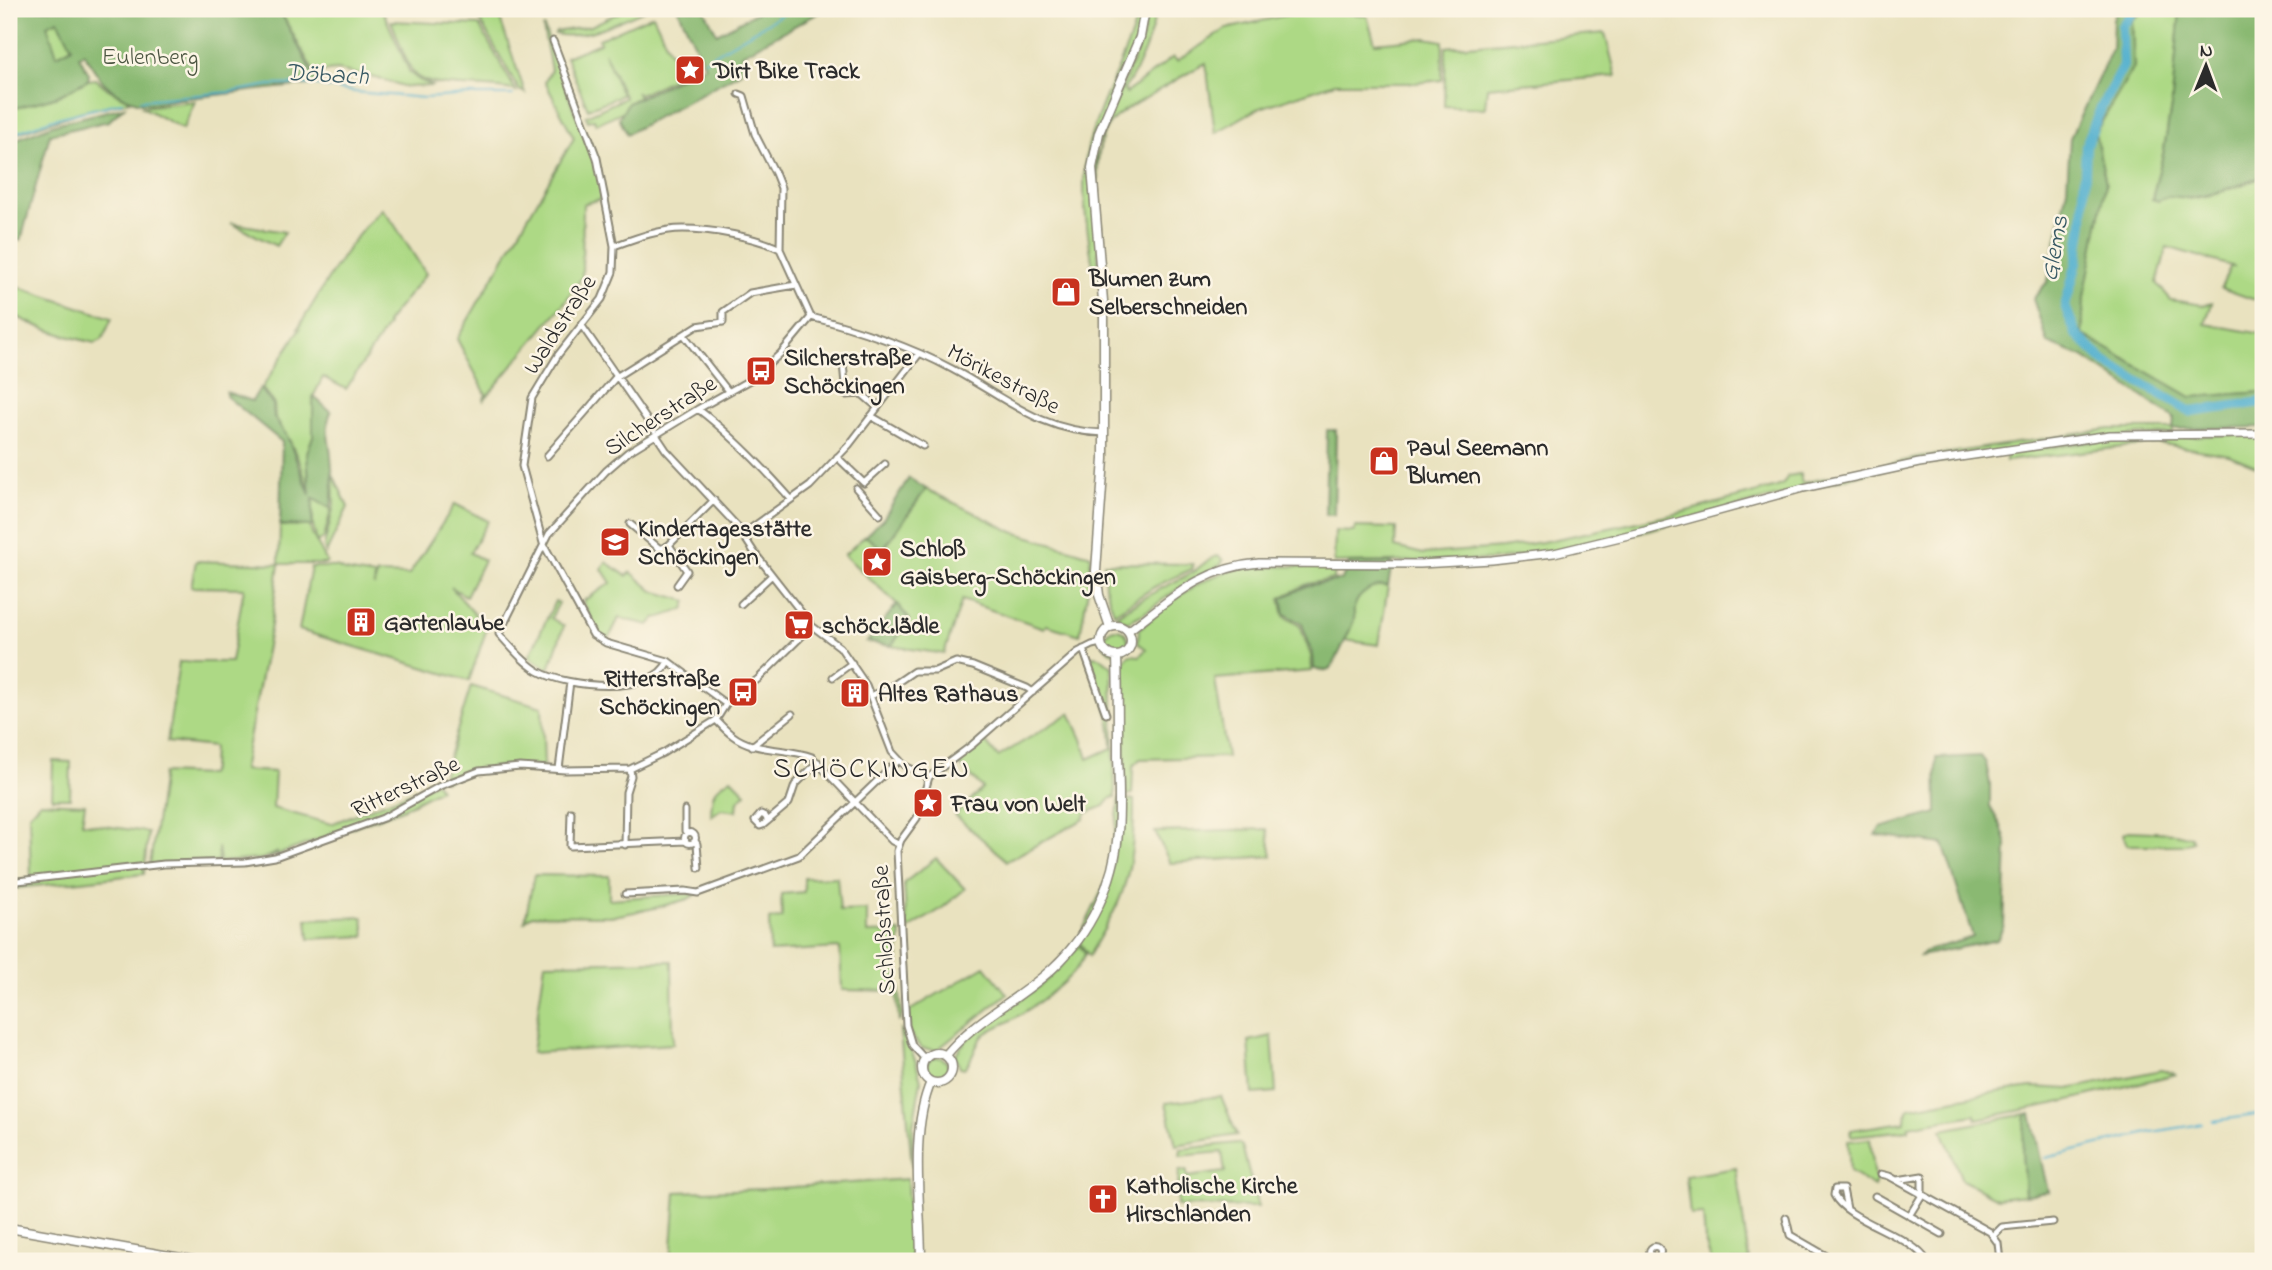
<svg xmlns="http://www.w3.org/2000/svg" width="2272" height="1270" font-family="'Indie Flower',sans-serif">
  <rect width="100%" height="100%" fill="#fcf5e5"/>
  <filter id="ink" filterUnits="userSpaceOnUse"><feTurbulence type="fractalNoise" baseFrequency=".0143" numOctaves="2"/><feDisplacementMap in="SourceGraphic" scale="14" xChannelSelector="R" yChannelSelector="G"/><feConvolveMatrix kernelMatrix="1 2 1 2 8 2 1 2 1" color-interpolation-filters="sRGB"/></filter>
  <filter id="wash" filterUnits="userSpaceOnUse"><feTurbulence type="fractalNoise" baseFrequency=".00686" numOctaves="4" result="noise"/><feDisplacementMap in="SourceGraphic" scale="28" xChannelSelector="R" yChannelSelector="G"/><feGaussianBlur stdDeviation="1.57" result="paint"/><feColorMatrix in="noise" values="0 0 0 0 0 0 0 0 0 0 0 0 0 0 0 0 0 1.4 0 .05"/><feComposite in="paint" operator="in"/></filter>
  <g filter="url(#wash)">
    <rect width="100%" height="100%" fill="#e9e2bf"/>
    <path fill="#add985" stroke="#6c8258" stroke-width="2" d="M279 9H382L410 73 419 80 433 86 406 87 384 80 338 70 314 72Z
      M626 9H646C622 20 582 41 555 34L556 32 591 26Z
      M1148 9H1156C1153 33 1138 70 1124 90L1126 93 1173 57 1177 61 1226 29 1292 14V10L1340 12 1367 16 1375 43 1426 38 1443 41 1442 80 1415 83H1335L1257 109 1215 133 1206 63C1184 75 1162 88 1141 101 1130 107 1118 113 1110 123 1086 151 1103 241 1107 277L1127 278 1109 279 1104 276 1094 175 1102 134 1143 38Z
      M2146 9H2180L2172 100 2164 150 2152 199 2169 195 2190 199 2217 194 2263 177V300L2252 299 2221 288 2230 267H2235L2167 247 2157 283 2171 300 2203 305 2212 303 2205 324 2263 334V392L2191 397 2082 334 2084 297 2106 183 2095 133 2134 67 2132 20Z
      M474 10H497L525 93 519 90Z
      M653 15 681 75 639 95 636 92 639 97 628 103 624 111 596 124 594 119 588 121 586 116 625 98 604 52 622 95 588 109 566 57 600 43 599 39Z
      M58 20 72 47 58 64 47 25Z
      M391 21 479 25 516 91C491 82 424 93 412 71 403 56 398 37 391 21Z
      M1136 21 1144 23 1095 148 1099 280H1095C1089 238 1078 189 1088 147 1099 103 1123 64 1136 21Z
      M544 27 574 110 597 158 605 198 583 204 582 277 566 301 483 401 486 394 457 339 574 138 545 82 551 70 543 28Z
      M1605 33 1616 76 1487 87 1485 108 1444 106 1446 47Z
      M96 79 108 89 130 101 80 112 9 136V110L58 96 88 80Z
      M195 101 183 129 142 107Z
      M382 209 394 224 426 274 386 323 388 325 346 389 323 377 313 397V436L307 453 309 492 301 465 289 439 275 418 274 403 262 388 300 329 298 328C323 289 348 240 382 209Z
      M231 223 285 232 276 246Z
      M12 285 112 318 102 340 95 343C66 337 36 327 9 313V299Z
      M2110 429H2173V434L2136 435 1875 471 1579 548 1492 560 1334 563 1335 531 1354 532 1355 527 1396 528 1395 547 1423 554 1501 548 1542 542 1676 514 1777 487 1783 484 1788 476 1800 474 1802 483 1917 458Z
      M2263 433V469L2229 455 2157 443 2006 461V453L2108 440Z
      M333 474 348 507 326 553 324 547 334 505Z
      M926 489 1013 532 1091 555 1089 584 1080 635 1046 625 1044 628 962 600 944 654 891 646 910 620 897 604 844 555 865 536 884 549Z
      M313 499 331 509 324 538 317 542 313 526Z
      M455 504 488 521 470 553 484 560 466 596 451 587 487 628 469 681 299 630 311 567H336L345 571 375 576 374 586 377 574 409 575Z
      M280 526H310L312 534 327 562 325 564H279Z
      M1218 556 1223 560 1221 565 1189 581 1143 614 1127 622 1116 616C1140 599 1164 587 1190 574 1200 568 1207 558 1218 556Z
      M196 561 279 564 271 625 243 770 275 772 273 808 331 824 436 782 440 789 402 809 269 858 278 852 262 859 220 862 218 847V862L150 865 163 773 209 775 212 769 213 747 167 742 179 662H231L244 588 191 587Z
      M606 562 627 576 631 572 653 591 687 601 684 609C674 612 665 617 655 618L649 625 619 618 608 640 596 632 583 601 611 583 602 569Z
      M1104 563 1193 564 1192 569 1156 586 1114 613 1105 586Z
      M1274 566 1335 567 1334 579 1307 584 1280 598 1284 616 1300 626 1311 656 1312 671 1215 679 1227 757 1140 759 1133 766 1132 794 1126 795 1123 662 1130 655 1140 656 1146 649 1138 643 1139 629C1168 604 1201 575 1241 568 1252 567 1263 567 1274 566Z
      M1379 585 1388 586 1379 645 1344 640 1354 620V608L1358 597 1371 588Z
      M555 601 559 603 551 618 564 626 549 669 529 657Z
      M1104 641a12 12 0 1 1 24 0a12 12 0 1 1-24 0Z
      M1089 656 1100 657 1112 667 1115 797 1111 798 1105 806 1086 813 1084 819 1007 861 955 815 983 788 957 762 984 740 998 757 1070 713 1082 739 1088 759 1112 748C1112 715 1100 686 1089 656Z
      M471 686 542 707 544 766C508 764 478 766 445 781L442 779Z
      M53 761 71 762 70 798H52Z
      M731 778 746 793 738 801 737 811 721 809 711 816C712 793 711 791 731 778Z
      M1119 799 1134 800C1134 833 1133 867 1120 898 1112 918 1099 937 1089 956L1078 940 1111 872Z
      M40 802 85 804 82 823 148 832 144 874 9 889V882L31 879 29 814Z
      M1267 829 1272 856 1170 863 1155 832Z
      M2128 831 2175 833 2191 837 2193 841 2182 845H2127L2123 834Z
      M936 858 965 889 941 909 907 930 904 883Z
      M534 875 609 876V899L698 893 688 899 655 908 614 916 532 915 525 921Z
      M837 877 840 911 867 910V933L901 932 896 979 897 986H899L902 1015 899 1022 896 989 894 991 842 990 840 948 770 952 769 919 782 918 781 894 804 892V878Z
      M363 917 365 936 309 939 307 919Z
      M1079 945 1085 953C1079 977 1029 1010 1008 1022 1000 1026 991 1029 984 1035 974 1045 974 1060 964 1068L960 1067 955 1055C974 1025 1009 1009 1036 989 1052 976 1066 961 1079 945Z
      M672 961 673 1044 532 1053 545 963Z
      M985 966 1007 994 937 1050 921 1048 907 1030 909 1011Z
      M900 1030 903 1032 916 1062 921 1081 913 1125 912 1167Z
      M1272 1036 1276 1092 1253 1094 1249 1041Z
      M926 1068a11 11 0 1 1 22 0a11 11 0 1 1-22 0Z
      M2161 1070 2177 1074 2053 1104 1976 1119 1975 1115 1908 1126V1130L1851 1136 1850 1130 1904 1122 1909 1108 1983 1094 2031 1087 2069 1089Z
      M1221 1096 1237 1135 1176 1145 1166 1103Z
      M2026 1114 2022 1152 2025 1195 1997 1198 1962 1180 1942 1130Z
      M1870 1139 1875 1178H1877L1874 1187 1850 1172 1848 1141Z
      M1237 1143 1242 1146 1258 1207 1177 1206 1179 1171H1187V1177L1225 1172 1222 1152 1180 1156 1181 1149Z
      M1736 1168 1749 1261H1711L1705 1241 1703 1214 1690 1215 1686 1176Z
      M907 1179 911 1261H671L676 1192 765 1189Z"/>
    <path fill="#8ab972" stroke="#5a724e" stroke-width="2" fill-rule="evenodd" d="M9 9H279L318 84C272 88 226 94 179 99 167 101 148 106 137 102 107 92 99 79 84 53L79 56 89 74 88 80 58 96 9 110ZM58 20 72 47 57 55 47 25Z
      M678 9H704L717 34 763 9H826L742 54 741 72 627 134 619 118 628 103 705 66Z
      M2116 9H2146L2132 20 2134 67 2095 133 2106 183 2084 297 2082 334 2191 397 2263 392V427L2173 429 2174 418 2083 357 2048 343 2033 299 2048 281 2067 188 2070 138 2112 49 2113 20Z
      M2180 9H2263V176L2218 193 2190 198 2169 196 2158 201 2152 199 2164 150 2172 100Z
      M124 107 109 121 50 134 21 240H9V142L55 124Z
      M260 388 273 404 274 418 287 436 310 495 307 453 313 436V396L331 412C324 427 330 441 331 457 333 474 333 491 331 508L313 498 312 526 280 525 282 442 226 396V392L252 401Z
      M1327 430H1336L1334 515H1325Z
      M909 478 926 489 883 549 865 536 883 519Z
      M1350 563H1392L1388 586C1374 584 1358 593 1354 608 1353 612 1355 616 1354 619 1353 625 1333 667 1330 669 1324 672 1320 670 1314 669L1313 655 1302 624 1285 614 1282 598 1306 586 1341 580Z
      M897 604 910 620 891 646 867 642Z
      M1981 756 1986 763 1990 784V807L2001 826 2007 845 2004 925 1997 940 1920 956 1923 952 1973 937 1943 844 1876 835 1880 828 1937 813 1936 758Z
      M2026 1114H2031L2048 1192 2025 1195 2022 1152Z"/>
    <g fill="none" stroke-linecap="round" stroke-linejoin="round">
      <path stroke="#50afce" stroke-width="2" d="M705 60 791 9
        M140 100 230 92 270 85 308 84 355 92 424 98 469 95H513
        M9 135 53 119 122 102
        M2213 1121 2263 1114
        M2045 1158 2152 1132 2202 1124"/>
      <path stroke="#50afce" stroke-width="10" d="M2135 9 2122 26 2123 66 2101 108 2086 145 2083 222 2077 263 2065 306 2076 334 2105 362 2191 412 2263 402"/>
    </g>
  </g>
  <g filter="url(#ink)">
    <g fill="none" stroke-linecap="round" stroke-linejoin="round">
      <g stroke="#8a8675" stroke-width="9">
        <path id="minor" d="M553 41 597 158 614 246 613 272 602 299 558 355 532 398 522 466 543 543 593 635 606 643 668 661 726 704
          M739 94 744 96 755 134 775 173 781 188 780 249 811 317
          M614 246C636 238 660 229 683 229 711 229 756 237 780 249
          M811 317C855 328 912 347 952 369 1004 397 1041 432 1104 433
          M582 326 654 430
          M684 335 728 391
          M844 359 843 363 846 395 862 394 877 407
          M698 409C733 436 762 466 791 499
          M871 416 923 446
          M656 435 666 450 737 526 754 552 812 626 840 647 866 685 892 752 905 766 929 777
          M547 456 616 377 697 326 723 322V312L750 293 796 285
          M837 457 864 483 885 464
          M856 488 880 515
          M630 524 660 549 669 545
          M743 534 810 486 849 445 919 354
          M677 585 687 571 669 545 714 500
          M741 604 772 575
          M1083 649 1106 714
          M668 661C654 697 565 687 538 671 523 662 511 647 499 634L549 534 606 471 628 452 698 409 755 377 781 353 811 317
          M833 677 852 663
          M871 696 895 684 914 671H935L956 662 973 666 1027 688 1033 692
          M716 720C721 725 726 731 732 735 755 753 786 747 812 757L892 841 898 844
          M752 746 792 714
          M559 769 570 682
          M929 777 972 745 1078 652 1092 645 1101 643
          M685 810V831L687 833
          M571 812 570 846 686 841
          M768 821 765 816 761 814 755 821 760 826 763 825 789 803 795 785 818 762
          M684.5 838a5.5 5.5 0 1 1 11 0a5.5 5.5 0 1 1-11 0Z
          M695 841 697 844 699 868
          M625 845 626 792 631 776 630 769
          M9 882 164 864 245 862 275 857 383 818 440 786 479 771 520 767 565 770 630 769 663 753 716 720 726 704 758 679 812 626
          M625 894 685 891 698 893 799 856 899 760
          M925 1059 912 1045 906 1025 897 851 901 840 917 818 929 777
          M1881 1174 1889 1176 1990 1232 1998 1243 2000 1261
          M1897 1180 1922 1176V1195L1909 1216
          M1875 1196 1942 1234
          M1847 1209 1843 1189H1835L1834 1195C1846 1221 1912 1235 1927 1261
          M1786 1218 1790 1235 1835 1261
          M1994 1235 2002 1227 2053 1222
          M1649.5 1252a5.5 5.5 0 1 1 11 0a5.5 5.5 0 1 1-11 0Z"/>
      </g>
      <g stroke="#8a8675" stroke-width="10">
        <path id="tertiary" d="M1128 631C1172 598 1201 568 1259 563L1420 564 1492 560 1554 553 1645 531 1803 488 1919 463 2110 435 2263 434"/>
      </g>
      <g stroke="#8a8675" stroke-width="11">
        <path id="secondary" d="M1101 641a15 15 0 1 1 30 0a15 15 0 1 1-30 0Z
          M1110 627 1099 595 1096 571 1104 459V313L1092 168 1099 133 1140 37 1145 9
          M922 1068a15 15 0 1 1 30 0a15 15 0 1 1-30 0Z
          M946 1055C975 1019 1019 1000 1053 968 1090 934 1115 882 1118 832 1120 807 1119 782 1118 757 1118 724 1118 690 1117 656
          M9 1228 198 1261
          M921 1261C921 1206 909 1132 931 1082"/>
      </g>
      <use href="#minor" stroke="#fff" stroke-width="5"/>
      <use href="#tertiary" stroke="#fff" stroke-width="7"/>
      <use href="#secondary" stroke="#fff" stroke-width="8"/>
    </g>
  </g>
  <defs>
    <g id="sight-square" transform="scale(1.575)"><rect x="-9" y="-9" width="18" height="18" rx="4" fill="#c8321e" stroke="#fcf5e5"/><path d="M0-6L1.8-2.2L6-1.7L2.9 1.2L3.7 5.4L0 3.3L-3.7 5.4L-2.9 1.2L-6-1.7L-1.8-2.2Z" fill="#fff"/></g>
    <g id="shop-square" transform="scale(1.575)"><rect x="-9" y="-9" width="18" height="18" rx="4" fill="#c8321e" stroke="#fcf5e5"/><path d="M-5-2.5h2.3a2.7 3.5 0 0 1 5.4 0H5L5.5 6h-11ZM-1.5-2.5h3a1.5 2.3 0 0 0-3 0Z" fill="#fff"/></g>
    <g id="bus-square" transform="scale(1.575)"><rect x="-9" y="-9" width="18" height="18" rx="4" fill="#c8321e" stroke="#fcf5e5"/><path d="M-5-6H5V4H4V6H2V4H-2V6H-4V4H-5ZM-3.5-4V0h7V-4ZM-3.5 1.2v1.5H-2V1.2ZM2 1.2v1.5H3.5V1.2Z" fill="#fff"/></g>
    <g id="school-square" transform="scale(1.575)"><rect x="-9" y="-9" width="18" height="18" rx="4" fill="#c8321e" stroke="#fcf5e5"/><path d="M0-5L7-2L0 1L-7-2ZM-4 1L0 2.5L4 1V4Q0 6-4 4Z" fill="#fff"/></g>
    <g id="building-square" transform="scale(1.575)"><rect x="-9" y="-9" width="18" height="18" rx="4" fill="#c8321e" stroke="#fcf5e5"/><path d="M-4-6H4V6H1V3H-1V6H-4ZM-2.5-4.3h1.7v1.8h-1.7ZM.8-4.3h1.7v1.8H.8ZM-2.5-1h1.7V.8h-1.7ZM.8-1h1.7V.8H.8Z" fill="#fff"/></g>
    <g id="supermarket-square" transform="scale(1.575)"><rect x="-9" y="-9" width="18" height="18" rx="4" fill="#c8321e" stroke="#fcf5e5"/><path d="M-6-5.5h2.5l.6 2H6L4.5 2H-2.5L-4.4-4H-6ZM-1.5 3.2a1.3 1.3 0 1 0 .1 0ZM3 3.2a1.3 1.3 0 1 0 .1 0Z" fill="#fff"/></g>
    <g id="church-square" transform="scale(1.575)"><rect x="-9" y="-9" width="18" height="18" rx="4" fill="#c8321e" stroke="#fcf5e5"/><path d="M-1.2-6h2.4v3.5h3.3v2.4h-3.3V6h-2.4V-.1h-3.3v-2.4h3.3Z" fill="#fff"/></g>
  </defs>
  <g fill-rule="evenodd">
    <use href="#sight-square" x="690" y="70"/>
    <use href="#shop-square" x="1066" y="292"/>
    <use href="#bus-square" x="761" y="371"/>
    <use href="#shop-square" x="1384" y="461"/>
    <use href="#school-square" x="615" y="542"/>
    <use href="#sight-square" x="877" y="562"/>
    <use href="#building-square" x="361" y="622"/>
    <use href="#supermarket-square" x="799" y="625"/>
    <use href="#bus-square" x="743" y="692"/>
    <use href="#building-square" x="855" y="693"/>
    <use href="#sight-square" x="928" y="803"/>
    <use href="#church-square" x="1103" y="1199"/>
  </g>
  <g text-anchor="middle" stroke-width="5" stroke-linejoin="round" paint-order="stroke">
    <g font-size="24" fill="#4c5642" stroke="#fcf5e5">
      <text x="150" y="64">Eulenberg</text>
    </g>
    <g font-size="24" font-weight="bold" fill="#2b2b2b" stroke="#fcf5e5" text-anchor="start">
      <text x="713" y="78">Dirt Bike Track</text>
      <text x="1089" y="286">Blumen zum<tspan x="1089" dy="28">Selberschneiden</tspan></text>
      <text x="784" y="365">Silcherstraße<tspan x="784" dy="28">Schöckingen</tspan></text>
      <text x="1407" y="455">Paul Seemann<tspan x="1407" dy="28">Blumen</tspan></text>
      <text x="638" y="536">Kindertagesstätte<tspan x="638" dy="28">Schöckingen</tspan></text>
      <text x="900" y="556">Schloß<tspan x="900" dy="28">Gaisberg-Schöckingen</tspan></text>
      <text x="384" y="630">Gartenlaube</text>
      <text x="822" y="633">schöck.lädle</text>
      <text x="720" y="686" text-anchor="end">Ritterstraße<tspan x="720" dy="28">Schöckingen</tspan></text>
      <text x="878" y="701">Altes Rathaus</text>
      <text x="951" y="811">Frau von Welt</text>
      <text x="1126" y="1193">Katholische Kirche<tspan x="1126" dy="28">Hirschlanden</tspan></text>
    </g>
    <g font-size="24" fill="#2b2b2b" stroke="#fcf5e5">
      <text transform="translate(559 324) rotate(-57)" y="8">Waldstraße</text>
      <text transform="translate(1004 378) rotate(28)" y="8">Mörikestraße</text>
      <text transform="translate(660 415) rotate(-33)" y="8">Silcherstraße</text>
      <text transform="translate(405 786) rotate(-25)" y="8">Ritterstraße</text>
      <text transform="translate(883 930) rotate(-93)" y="8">Schloßstraße</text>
    </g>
    <g font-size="26" font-style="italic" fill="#385964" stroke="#fcf5e5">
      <text transform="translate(327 73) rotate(3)" y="9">Döbach</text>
      <text transform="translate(2053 248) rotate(-80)" y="9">Glems</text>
    </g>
    <g font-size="28" letter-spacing="2" fill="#2b2b2b" stroke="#fcf5e5">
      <text x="872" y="777">SCHÖCKINGEN</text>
    </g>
  </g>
  <rect width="2272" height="1270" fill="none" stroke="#fcf5e5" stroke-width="35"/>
  <g transform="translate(2206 66) rotate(1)" stroke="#fcf5e5" stroke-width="5" paint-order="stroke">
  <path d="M0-5L12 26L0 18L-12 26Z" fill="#2b2b2b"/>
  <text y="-10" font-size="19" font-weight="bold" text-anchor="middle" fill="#2b2b2b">N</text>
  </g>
</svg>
